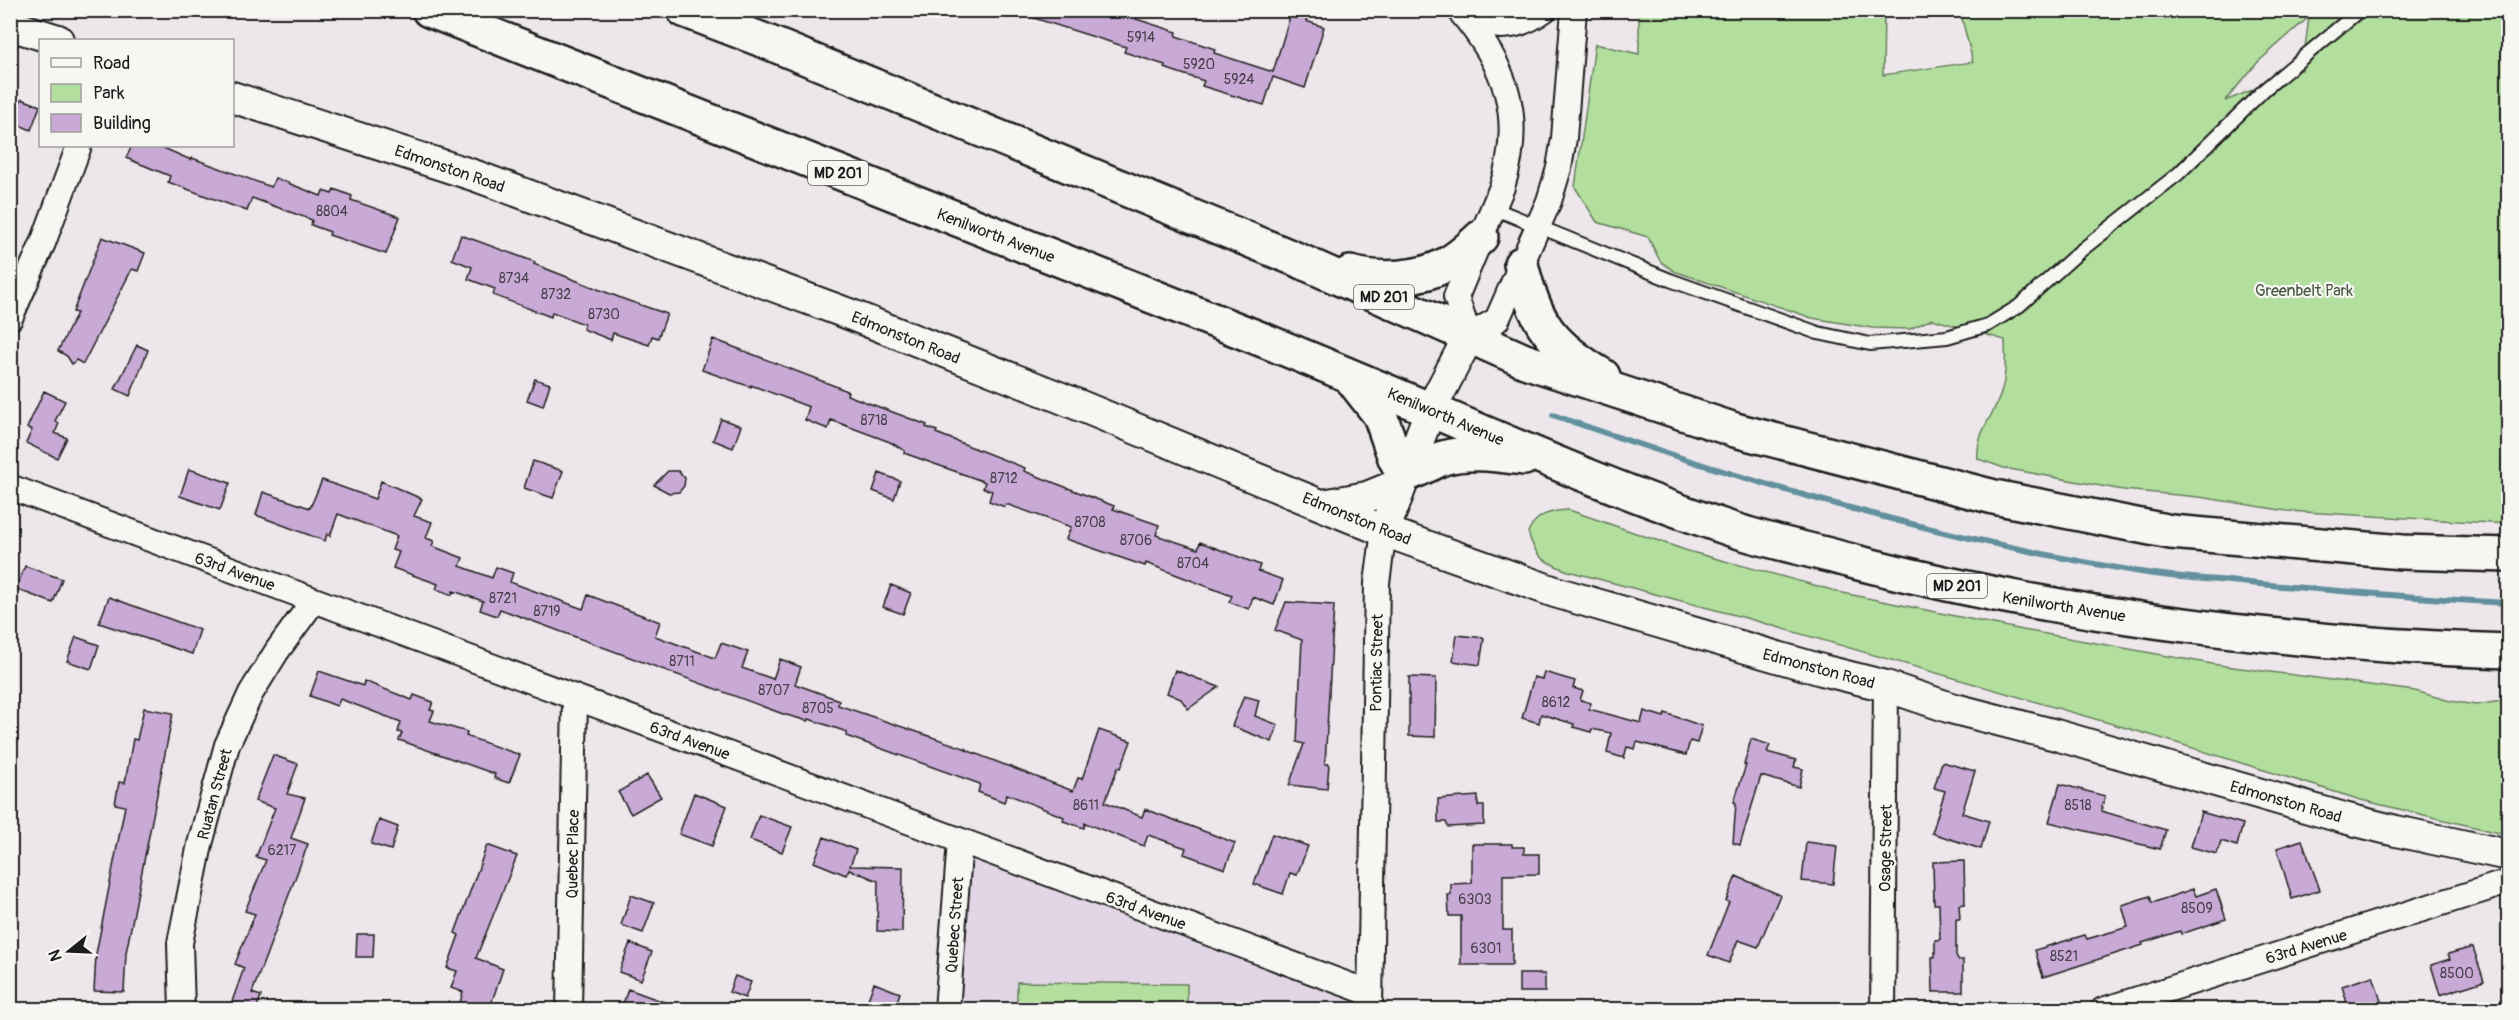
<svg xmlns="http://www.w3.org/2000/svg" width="2519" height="1020" font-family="Pangolin,sans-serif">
  <rect width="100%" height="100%" fill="#ede7ec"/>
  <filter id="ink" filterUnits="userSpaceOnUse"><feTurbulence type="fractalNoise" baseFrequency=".0167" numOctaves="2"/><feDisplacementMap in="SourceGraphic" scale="12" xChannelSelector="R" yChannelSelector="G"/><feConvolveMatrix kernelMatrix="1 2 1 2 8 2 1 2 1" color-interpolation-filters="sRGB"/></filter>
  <g filter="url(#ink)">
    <path fill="#e2d5e5" d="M960 841 1370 993V1010H947Z"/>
    <path fill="#b2df9e" stroke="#677e5d" stroke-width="1.5" fill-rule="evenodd" d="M1639 11H1884L1883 75 1973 62 1960 11H2508V524L2287 511 2199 497 2123 490 2004 468 1978 459C1975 433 1994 416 2001 393 2007 375 2005 358 2005 340L1932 319 1910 329 1872 328 1812 318 1674 271 1660 261 1648 237 1597 222 1575 187 1595 44 1639 54ZM2309 17 2302 70 2225 101 2258 62Z
      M1569 510 1688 551 1843 593 2023 630 2218 665 2415 691 2450 701 2476 705 2508 700V835L2361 800 2154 736 1746 618 1568 571C1543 561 1536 559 1528 532 1536 514 1550 511 1569 510Z
      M1017 982 1187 984V1009H1017Z"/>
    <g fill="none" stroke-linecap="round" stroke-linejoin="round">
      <path stroke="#63909d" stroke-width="6" d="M1553 415C1745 482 1940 539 2141 572 2176 578 2213 579 2249 583 2335 591 2422 598 2508 603"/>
    </g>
    <path fill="#c9aad6" stroke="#1c1c1c" stroke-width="1.5" d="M1022 10H1119L1137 15 1136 19 1177 32 1176 36 1215 49 1214 53 1273 72 1292 10H1309L1306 21 1324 27 1305 88 1273 77 1264 105 1202 86 1204 81 1164 68 1165 65 1124 52 1126 47 1021 14Z
      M10 98 20 102 22 99 40 106 31 130 10 121Z
      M132 146H159L191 160 192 158 271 187 275 178 321 196 323 191 332 194 334 189 352 196 351 200 400 217 386 254 329 235 330 232 311 225 312 220 252 198 247 211 168 182 170 176 126 158Z
      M461 235 535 262 534 264 626 300 667 314 658 338 652 336 649 345 613 333 611 340 583 329 584 324 552 312 551 317 493 295 495 289 468 279 472 267 452 259Z
      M102 237 145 253 138 271 132 269 83 364 76 360 72 364 67 356 58 351 77 313 73 312Z
      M713 339 840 388 848 392 847 395 927 425 926 427 937 431 936 433 1025 468 1024 471 1114 506 1113 509 1159 525 1156 535 1198 549 1200 542 1260 565 1258 571 1283 580 1274 605 1253 597 1249 609 1229 602 1232 596 1146 563 1145 566 1066 539 1071 527 1006 504 1005 507 989 501 992 491 983 488 985 482 904 453 905 451 890 442 831 420 828 429 805 420 809 407 751 385V387L702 370Z
      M137 345 148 350 130 396 115 389Z
      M535 379 550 384 543 406 527 400Z
      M44 391 65 401 55 421 59 423 55 433 67 438 57 458 26 443 32 430 27 428Z
      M721 419 741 426 733 448 713 440Z
      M533 461 563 471 553 498 524 488Z
      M189 469 230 483 220 510 180 496Z
      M668 471H678L685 478 684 486 679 492 669 493 654 485Z
      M879 473 900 481 894 499 873 491Z
      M322 480 375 499 381 481 422 499 414 516 432 522 426 538 434 541 432 546 463 558 460 566 492 578 496 567 513 573 510 582 583 609 588 595 660 622 655 636 715 658 721 643 748 652 742 668 773 679 780 659 801 667 795 684 839 700 838 705 967 749 966 750 1073 791 1078 778 1082 779 1099 730 1131 741 1121 768 1118 767 1105 802 1142 817 1145 809 1235 843 1225 869 1184 854 1186 848 1148 835 1144 846 1085 823 1084 828 1063 821 1064 817 1007 794 1004 802 978 792 980 784 846 736 847 732 809 719 808 721 783 714 500 609 497 616 480 610 483 601 453 591 452 595 436 589 438 584 393 568 399 552 392 550 397 536 338 514 330 536 327 534 325 541 256 515 263 492 310 508Z
      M25 566 62 579 53 603 16 589Z
      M891 585 911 593 903 614 883 607Z
      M109 597 200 630 192 654 99 623Z
      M1286 602 1334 605 1325 764H1329L1327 789 1289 785 1304 744 1297 742 1302 640 1275 630Z
      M1457 635 1484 638 1480 665 1453 661Z
      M76 637 99 645 91 669 67 661Z
      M1175 670 1219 687 1188 709 1181 699 1167 693Z
      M319 671 363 686 364 681 412 700 414 695 433 702 430 710 434 711 430 721 467 732 466 736 520 755 509 783 494 778 495 774 399 740 402 733 398 732 401 722 340 699 337 706 310 696Z
      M1544 672 1575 681 1573 688 1583 691 1580 700 1591 703 1589 709 1641 723 1644 711 1664 717 1665 713 1702 726 1697 743 1690 741 1686 755 1637 742 1635 749 1627 747 1624 758 1607 753 1611 733 1592 729 1591 732 1573 727 1574 724 1541 714 1539 723 1522 718 1534 677 1542 679Z
      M1409 677 1436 678 1435 737 1409 736Z
      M1244 696 1259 700 1255 716 1278 725 1272 742 1232 726Z
      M144 708 173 713 126 953 124 992 94 991 96 954 125 806 115 804 119 782 125 783 133 739 137 740Z
      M1751 739 1770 745 1767 752 1796 760 1794 767 1803 769 1799 787 1761 776 1740 845 1733 843 1736 803 1734 802 1746 765H1744Z
      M273 755 298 764 287 794 305 798 291 838 308 844 252 993 261 996 256 1010H229L244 968 235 964 255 914 245 911 266 860 256 857 275 808 255 801Z
      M1942 762 1975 771 1962 813 1989 821 1981 849 1932 833 1945 791 1934 788Z
      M647 775 661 797 631 814 618 792Z
      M2060 784 2105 796 2101 811 2166 830 2160 849 2049 822Z
      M694 793 727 806 712 846 679 834Z
      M1478 796V806H1484V825L1448 827 1446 822H1438V799Z
      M2201 812 2243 824 2237 846 2221 841 2217 854 2191 847Z
      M759 815 792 827 782 852 750 840Z
      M379 820 398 827 391 850 371 844Z
      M1272 834 1308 846 1297 875 1290 873 1283 894 1254 884Z
      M824 837 856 850 850 866 903 867 902 932 877 931 878 881 849 869 846 875 814 862Z
      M2302 840 2320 890 2292 899 2277 848Z
      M1806 842 1837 846 1833 884 1802 881Z
      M1472 844H1512V847H1524V854H1539V874L1503 875V930H1512V965H1461V916H1449L1448 895H1451V884L1472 883Z
      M487 845 517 856 476 958 503 969 489 1010H458L463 992 451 988 457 971 447 968 459 935 455 933Z
      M1964 861 1965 904 1959 905 1960 919H1956V956L1958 960H1963V992H1933L1932 957H1935V940H1940L1939 904H1934L1933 862Z
      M1736 876 1780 895 1758 947 1738 940 1729 963 1708 955 1729 902 1726 901Z
      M2193 889 2196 896 2216 889 2226 919 2181 934 2180 931 2142 943 2143 945 2043 977 2035 950 2085 935 2087 939 2128 927 2122 905 2150 896 2152 903Z
      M631 895 654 903 643 933 621 925Z
      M357 934H374L373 957H356Z
      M630 943 652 952 641 980 619 972Z
      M2473 947 2484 981 2440 995 2431 965 2450 959 2448 954Z
      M1519 974H1545V992H1519Z
      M735 976 751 982 745 998 729 992Z
      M2373 976 2383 1007 2374 1010H2349L2342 986Z
      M874 983 900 993 894 1010H864Z
      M628 989 678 1007V1010H621Z"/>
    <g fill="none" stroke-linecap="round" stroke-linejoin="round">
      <g stroke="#1c1c1c" stroke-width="16">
        <path id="service" d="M1493 208 1670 280 1818 333 1870 344 1947 337 1988 325 2019 306 2079 252 2178 174 2265 89 2360 10"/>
      </g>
      <g stroke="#1c1c1c" stroke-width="28">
        <path id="minor" d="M1459 10C1506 65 1525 116 1502 187L1456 297 1469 336 1497 320 1549 201 1559 168 1564 138 1574 10
          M1465 14C1491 32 1518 29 1544 10
          M10 318 43 243 79 146
          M10 487 1370 993
          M1370 1007 1377 583 1384 531
          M182 1010 180 943 200 844 227 745 251 693 277 651 314 600
          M569 1010 575 698
          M947 1010 960 841
          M1883 1010 1886 686
          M2103 1010 2508 882"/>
      </g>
      <g stroke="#1c1c1c" stroke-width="34">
        <path id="tertiary" d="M10 25 58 40
          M232 97 476 176 849 314 1059 397 1384 531 1555 592 1822 670 1886 686 1951 708 2056 735 2344 818 2396 831 2508 855
          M1323 505 1367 497 1401 483
          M1384 531 1430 411 1469 336"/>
      </g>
      <g stroke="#1c1c1c" stroke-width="38">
        <path id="primary" d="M429 10C702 119 975 227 1248 334 1409 397 1564 473 1728 528 1769 542 1813 550 1855 562 2069 617 2288 644 2508 651
          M684 10 765 41 1298 260 1525 361 1735 430 1994 497 2171 532 2402 552 2508 555
          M1521 264C1535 323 1550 344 1603 376
          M1350 273C1379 281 1421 279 1447 264 1460 257 1470 247 1481 237
          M1351 378 1380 415 1395 458 1404 475C1418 471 1430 463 1443 458 1469 450 1499 455 1524 458"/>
      </g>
      <use href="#service" stroke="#f6f6f2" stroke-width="12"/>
      <use href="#minor" stroke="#f6f6f2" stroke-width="24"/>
      <use href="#tertiary" stroke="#f6f6f2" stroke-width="30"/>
      <use href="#primary" stroke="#f6f6f2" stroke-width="33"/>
    </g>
  </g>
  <g text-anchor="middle" stroke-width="4.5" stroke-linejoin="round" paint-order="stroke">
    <g font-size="14" fill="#47404a">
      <text x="1141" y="42">5914</text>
      <text x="1199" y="69">5920</text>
      <text x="1239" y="84">5924</text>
      <text x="332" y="216">8804</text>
      <text x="514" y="283">8734</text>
      <text x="556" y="299">8732</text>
      <text x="604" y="319">8730</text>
      <text x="874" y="425">8718</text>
      <text x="1004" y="483">8712</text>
      <text x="1090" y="527">8708</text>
      <text x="1136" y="545">8706</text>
      <text x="1193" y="568">8704</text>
      <text x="503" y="603">8721</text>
      <text x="547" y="616">8719</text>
      <text x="682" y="666">8711</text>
      <text x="774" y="695">8707</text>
      <text x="1556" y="707">8612</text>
      <text x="818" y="713">8705</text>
      <text x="1086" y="810">8611</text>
      <text x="2078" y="810">8518</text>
      <text x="282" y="855">6217</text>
      <text x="1475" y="904">6303</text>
      <text x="2197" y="913">8509</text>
      <text x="1486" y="953">6301</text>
      <text x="2064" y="961">8521</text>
      <text x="2457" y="978">8500</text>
    </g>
    <g fill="#f6f6f2" stroke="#5d5d5c" stroke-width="1.5">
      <rect x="808" y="161" width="60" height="24" rx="4.5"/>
      <rect x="1354" y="285" width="60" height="24" rx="4.5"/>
      <rect x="1927" y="574" width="60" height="24" rx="4.5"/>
    </g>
    <g font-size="15" font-weight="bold" fill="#1c1c1c">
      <text x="838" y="178">MD 201</text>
      <text x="1384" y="302">MD 201</text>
      <text x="1957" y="591">MD 201</text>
    </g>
    <g font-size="16" fill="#1c1c1c" stroke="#f6f6f2">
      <text transform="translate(450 168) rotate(19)" y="6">Edmonston Road</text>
      <text transform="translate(996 235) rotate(21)" y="6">Kenilworth Avenue</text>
      <text transform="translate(906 337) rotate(22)" y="6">Edmonston Road</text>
      <text transform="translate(1446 416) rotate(23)" y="6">Kenilworth Avenue</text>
      <text transform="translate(1357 518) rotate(22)" y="6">Edmonston Road</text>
      <text transform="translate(235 571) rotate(20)" y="6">63rd Avenue</text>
      <text transform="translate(2064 606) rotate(9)" y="6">Kenilworth Avenue</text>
      <text transform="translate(1376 663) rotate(-89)" y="6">Pontiac Street</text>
      <text transform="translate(1819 668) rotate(15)" y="6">Edmonston Road</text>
      <text transform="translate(690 740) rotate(20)" y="6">63rd Avenue</text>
      <text transform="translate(214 794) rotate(-75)" y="6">Ruatan Street</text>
      <text transform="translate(2286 801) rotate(16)" y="6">Edmonston Road</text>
      <text transform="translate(1885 848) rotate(-89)" y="6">Osage Street</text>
      <text transform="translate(572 854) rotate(-89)" y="6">Quebec Place</text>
      <text transform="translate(1146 910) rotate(20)" y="6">63rd Avenue</text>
      <text transform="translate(954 925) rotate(-86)" y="6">Quebec Street</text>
      <text transform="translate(2306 946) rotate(-17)" y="6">63rd Avenue</text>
    </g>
    <g font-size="16" fill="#495643" stroke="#f6f6f2">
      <text x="2304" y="296">Greenbelt Park</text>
    </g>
  </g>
  <rect width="2519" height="1020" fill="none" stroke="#f6f6f2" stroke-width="36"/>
  <rect x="18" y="18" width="2483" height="984" fill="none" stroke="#1c1c1c" stroke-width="2" filter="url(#ink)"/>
  <rect x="39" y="39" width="195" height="108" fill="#f6f6f2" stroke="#9f9f9c" stroke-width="1.5"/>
  <rect x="51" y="58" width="30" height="9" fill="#f6f6f2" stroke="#9f9f9c" stroke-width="1.5"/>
  <text x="93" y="69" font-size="18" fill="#1c1c1c">Road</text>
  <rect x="51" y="84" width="30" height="18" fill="#b2df9e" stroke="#9f9f9c" stroke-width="1.5"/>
  <text x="93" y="99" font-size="18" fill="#1c1c1c">Park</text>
  <rect x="51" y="114" width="30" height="18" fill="#c9aad6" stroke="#9f9f9c" stroke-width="1.5"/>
  <text x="93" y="129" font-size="18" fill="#1c1c1c">Building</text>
  <g transform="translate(69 951) rotate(252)" stroke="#f6f6f2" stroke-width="4.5" paint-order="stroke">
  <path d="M0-4.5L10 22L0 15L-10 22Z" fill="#1c1c1c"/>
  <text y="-9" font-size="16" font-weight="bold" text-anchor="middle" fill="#1c1c1c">N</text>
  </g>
</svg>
